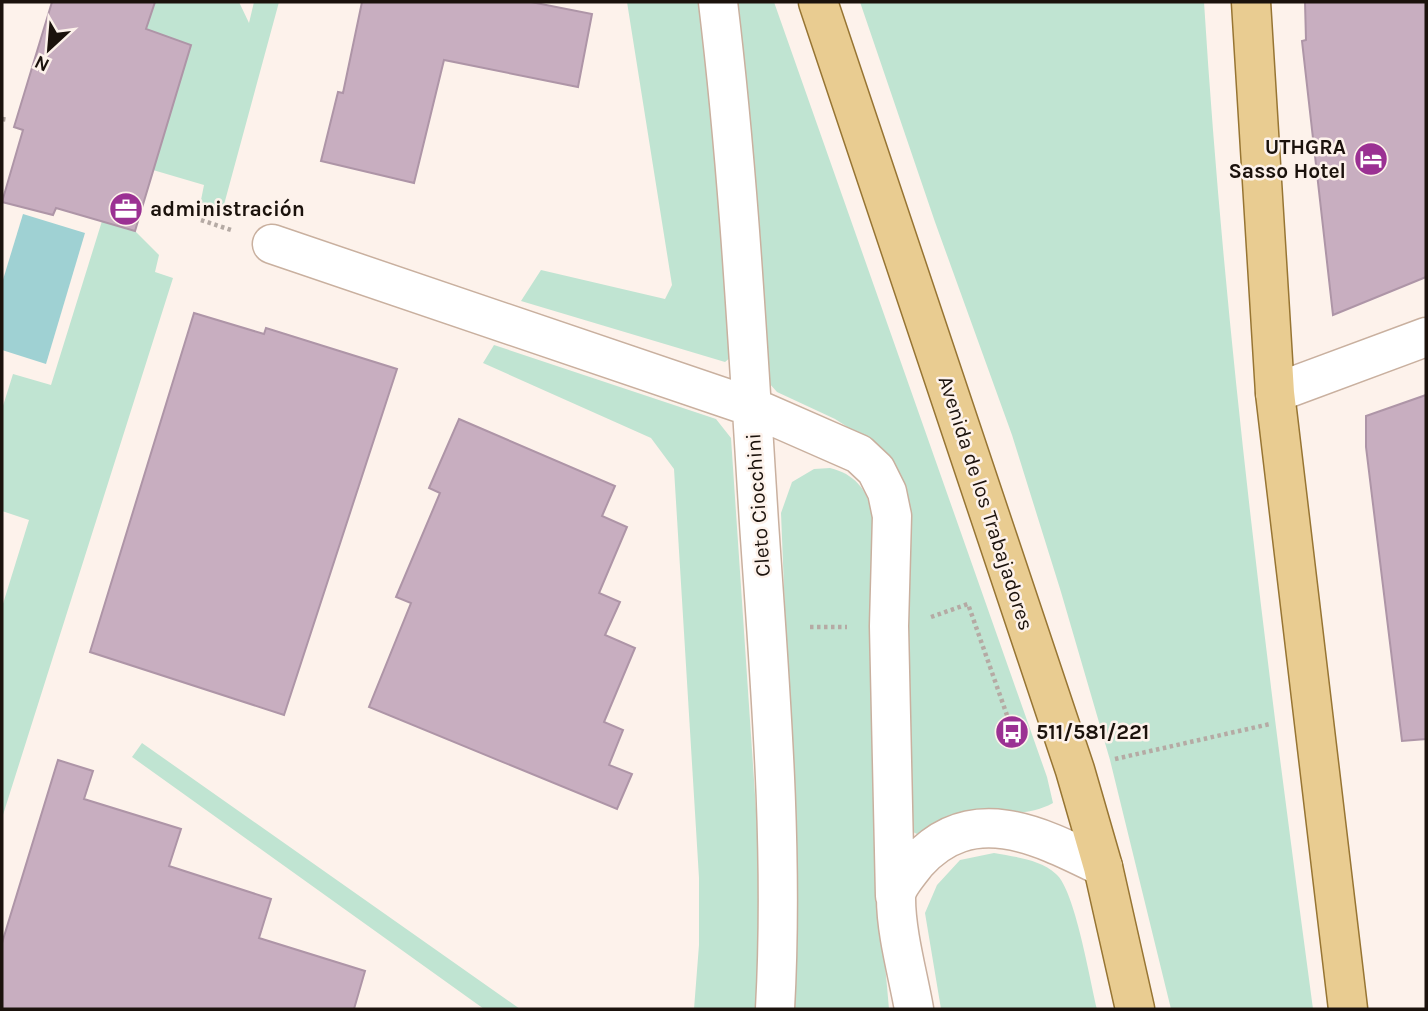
<svg xmlns="http://www.w3.org/2000/svg" width="1428" height="1011" font-family="Karla,sans-serif">
  <rect width="100%" height="100%" fill="#fdf2eb"/>
  <path fill="#c0e4d2" d="M155 2H239L249 23 254 2H279L222 212 200 205 204 185 153 170 191 46 146 29Z
    M627 2H703L731 357 725 362 521 301 541 270 665 299 672 285Z
    M737 2H774L1047 777 1053 803C1022 820 994 809 961 813 945 815 931 827 917 834L909 830V540L868 440 835 419 777 392 769 383Z
    M860 2H1204C1225 339 1268 675 1313 1009H1171L1110 760 1061 592 1012 435 935 222Z
    M102 221 135 231 159 255 155 272 173 278 2 818V607L29 520 2 511V409L13 374 51 385Z
    M494 345 716 419 731 438 761 884 756 1009H694L699 945V878L674 469 651 438 483 363Z
    M830 468C859 475 870 495 874 522L880 908 889 1009H791L796 887 781 513 792 482 814 469Z
    M142 743 520 1009H484L132 757Z
    M994 853C1015 857 1040 859 1056 874 1075 890 1090 981 1097 1009H941L925 913 937 885 960 860Z"/>
  <path fill="#9fd1d3" d="M23 214 85 233 46 364 2 350V283Z"/>
  <path fill="#c8aec0" stroke="#ae95a7" stroke-width="2" d="M52 2H155L146 29 191 45 135 231 56 208 53 215 2 202 23 130 14 127Z
    M362 2H531L592 14 578 87 444 60 414 183 321 161 338 92 343 93Z
    M1305 2H1426V277L1333 315 1302 41 1306 40Z
    M194 313 264 334 266 328 397 369 284 715 90 652Z
    M1426 395V739L1402 741 1366 447V416Z
    M459 419 615 486 602 516 627 527 599 593 620 602 605 635 635 648 604 722 623 730 609 765 632 774 617 809 369 707 411 603 396 597 440 493 429 488Z
    M58 760 93 771 84 799 181 829 169 866 271 899 259 938 365 971 354 1009H2V943Z"/>
  <g fill="none" stroke-linecap="round" stroke-linejoin="round">
    <g stroke="#c9b09f" stroke-width="41">
      <path id="minor" d="M718 2C739 175 748 349 759 523 770 685 784 848 775 1009
        M272 244 752 407 859 454 876 470 887 492 892 516 889 626 895 896
        M1275 393 1426 337
        M914 1009C908 975 896 933 896 898 896 887 910 871 917 862 973 800 1042 837 1103 867"/>
    </g>
    <g stroke="#977533" stroke-width="41">
      <path id="major" d="M818 2 1075 770 1103 867 1135 1009
        M1251 2 1275 393 1348 1009"/>
    </g>
    <path stroke="#b5aaa4" stroke-width="4.5" stroke-dasharray="3.5 3.5" stroke-linecap="butt" d="M2 119 8 120
      M201 220 234 231
      M931 617 968 604 1016 741
      M810 627H847
      M1115 759 1270 724"/>
    <use href="#minor" stroke="#fff" stroke-width="38"/>
    <use href="#major" stroke="#e9cc91" stroke-width="38"/>
  </g>
  <defs>
    <g id="hotel-disc" transform="scale(1.75)"><circle r="9.5" fill="#9b3193" stroke="#fdf2eb"/><path d="M-6-4.5h1.5V1H6V5H4.5V3h-9V5H-6ZM-4 0a1.8 1.8 0 1 1 3.6 0ZM.5 0V-2.5h3Q6-2.5 6 0Z" fill="#fff"/></g>
    <g id="office-disc" transform="scale(1.75)"><circle r="9.5" fill="#9b3193" stroke="#fdf2eb"/><path d="M-6-3h4V-5.5h4V-3h4V5H-6ZM-1-4.5V-3h2v-1.5ZM-6 0V1H6V0Z" fill="#fff"/></g>
    <g id="bus-disc" transform="scale(1.75)"><circle r="9.5" fill="#9b3193" stroke="#fdf2eb"/><path d="M-5-6H5V4H4V6H2V4H-2V6H-4V4H-5ZM-3.5-4V0h7V-4ZM-3.5 1.2v1.5H-2V1.2ZM2 1.2v1.5H3.5V1.2Z" fill="#fff"/></g>
  </defs>
  <g fill-rule="evenodd">
    <use href="#hotel-disc" x="1371" y="159"/>
    <use href="#office-disc" x="126" y="209"/>
    <use href="#bus-disc" x="1012" y="732"/>
  </g>
  <g text-anchor="middle" stroke-width="5" stroke-linejoin="round" paint-order="stroke">
    <g font-size="21" font-weight="bold" fill="#1b120c" stroke="#fdf2eb" text-anchor="start">
      <text x="1346" y="154" text-anchor="end">UTHGRA<tspan x="1346" dy="24">Sasso Hotel</tspan></text>
      <text x="150" y="216">administración</text>
      <text x="1036" y="739">511/581/221</text>
    </g>
    <g font-size="21" fill="#1b120c" stroke="#fdf2eb">
      <text transform="translate(986 503) rotate(72)" y="7">Avenida de los Trabajadores</text>
      <text transform="translate(758 505) rotate(-94)" y="7">Cleto Ciocchini</text>
    </g>
  </g>
  <rect width="1428" height="1011" fill="none" stroke="#1b120c" stroke-width="7"/>
  <g transform="translate(49 49) rotate(206)" stroke="#fdf2eb" stroke-width="5" paint-order="stroke">
  <path d="M0-5L12 26L0 18L-12 26Z" fill="#1b120c"/>
  <text y="-10" font-size="19" font-weight="bold" text-anchor="middle" fill="#1b120c">N</text>
  </g>
</svg>
